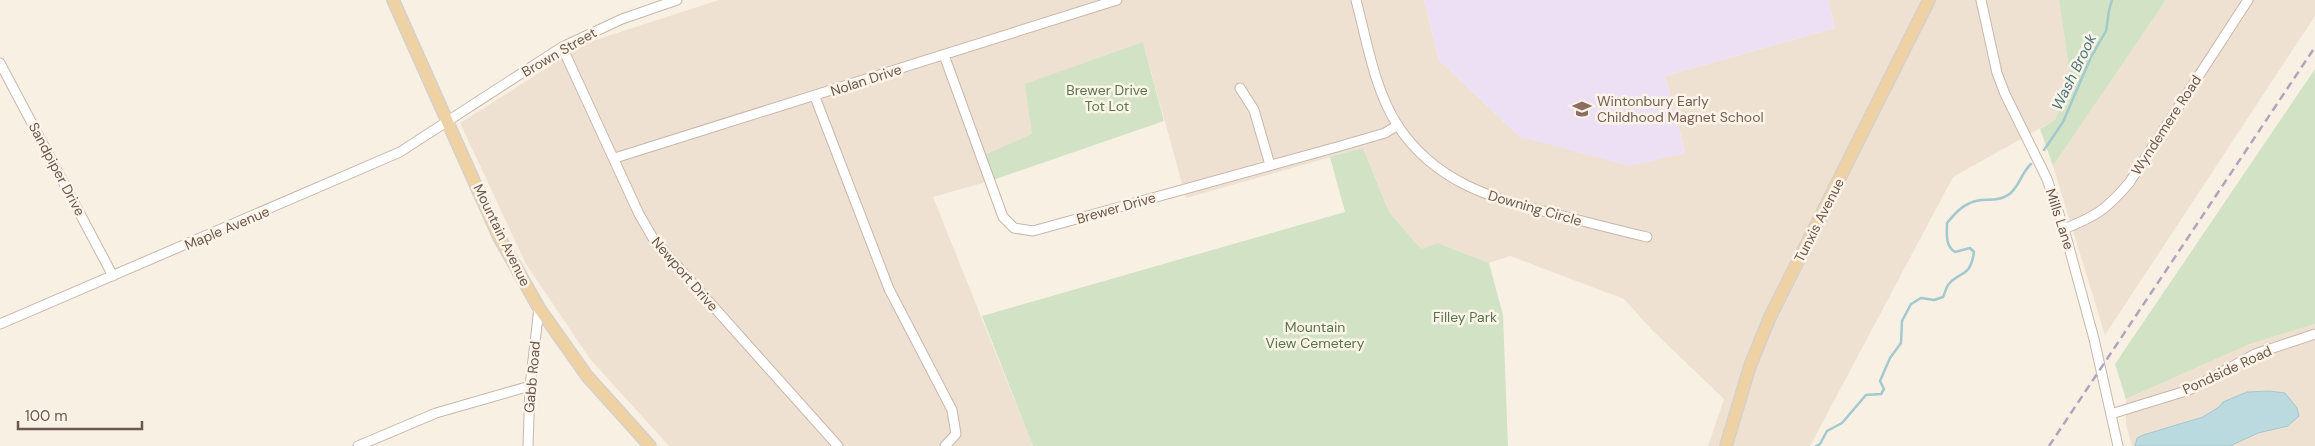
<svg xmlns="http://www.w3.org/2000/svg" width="2315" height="446" font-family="'DM Sans',sans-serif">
  <rect width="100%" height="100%" fill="#f8f0e3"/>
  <path fill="#efe1d2" d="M719 0H1424L1439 60 1520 137 1685 152 1665 76 1835 28 1828 0H2059L2071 83 2055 120 1953 177 1810 446H1708L1724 399 1652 330 1624 299 1510 256 1489 263 1438 243 1421 250 1389 212 1363 148 1186 198 1143 42 1033 134 985 155 993 180 933 197 1033 446H669L590 359 526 264 460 123 586 43Z
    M2166 0H2315V16L2105 335 2053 166Z
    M2315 324V446H2132L2126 425V399L2250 344Z"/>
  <path fill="#ede0f4" d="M1424 0H1828L1835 28 1665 76 1685 153 1630 166 1520 137 1439 60Z"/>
  <path fill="#d1e3c4" d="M2059 0H2166L2053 166 2040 129 2055 120 2071 83Z
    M1143 42 1164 121 993 180 984 155 1032 134 1025 84Z
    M2315 69V324L2250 344 2126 399 2115 364Z
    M1363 148 1389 212 1421 249 1438 243 1489 263 1503 315 1508 446H1033L982 316 1345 212 1330 157Z"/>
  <path fill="#badadf" stroke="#a2c9cf" d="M2269 391 2285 393 2297 408 2299 416 2288 426 2258 433 2230 446H2135L2137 438 2143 435 2203 417 2219 407 2223 402 2247 392Z"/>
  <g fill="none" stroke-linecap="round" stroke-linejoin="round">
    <path stroke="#a2c9cf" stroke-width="2.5" d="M2044 150 2063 122 2091 57 2106 31 2109 11 2112 0
      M1816 446 1820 444 1827 431 1842 423 1866 395 1881 394 1884 389 1880 381 1890 358 1901 343 1902 321 1911 304 1921 298 1934 300 1943 297C1945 293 1946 288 1948 285 1960 270 1970 279 1974 252L1970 248 1955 252C1945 246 1947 234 1947 223 1954 215 1960 207 1970 203 1982 197 1996 203 2008 195 2019 188 2021 173 2031 164"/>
    <g stroke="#c7b7ac" stroke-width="11">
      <path id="minor" d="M1356 0C1367 41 1374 89 1398 126 1436 183 1493 199 1555 214 1586 222 1617 230 1647 237
        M1981 0 1997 73 2005 94 2047 179 2064 229 2094 339 2118 446
        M562 47 639 214 654 240 838 446
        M944 55 1003 217 1014 228 1033 231 1337 147 1385 133 1398 125
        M0 63 113 276
        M1240 88 1254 110 1270 165
        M815 97 889 289 952 410 956 434 945 446
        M615 158 1117 0
        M2064 229C2096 216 2106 210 2129 183L2248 0
        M0 324 400 152 562 47 622 19 677 0
        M2111 414 2189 390 2255 354 2315 334
        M358 446 436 413 530 386
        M528 446 530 386 539 308"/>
    </g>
    <g stroke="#d6d0cd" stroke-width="14">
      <path id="major" d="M393 0 499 237 539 308 587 376 650 446
        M1726 446 1750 366 1770 317 1929 0"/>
    </g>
    <use href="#minor" stroke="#fff" stroke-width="9"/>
    <use href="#major" stroke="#efd2a3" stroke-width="11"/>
    <path stroke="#b2a4bf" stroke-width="2.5" stroke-dasharray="8 5" stroke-linecap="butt" d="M2049 446 2315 47"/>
  </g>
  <defs>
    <g id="school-bare" transform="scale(1.5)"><path d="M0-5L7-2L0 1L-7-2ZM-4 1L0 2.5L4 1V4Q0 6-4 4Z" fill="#8d6e63" stroke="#fcf4e8" stroke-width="2.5" paint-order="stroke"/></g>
  </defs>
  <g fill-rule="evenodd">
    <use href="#school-bare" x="1582" y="109"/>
  </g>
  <g text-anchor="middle" stroke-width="5" stroke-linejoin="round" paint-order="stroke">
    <g font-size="14" fill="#6d584d" stroke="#fcf4e8">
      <text transform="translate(559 52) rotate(-30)" y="5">Brown Street</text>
      <text transform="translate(866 80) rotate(-18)" y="5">Nolan Drive</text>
      <text transform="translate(2166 125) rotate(-57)" y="5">Wyndemere Road</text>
      <text transform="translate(57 169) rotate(62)" y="5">Sandpiper Drive</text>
      <text transform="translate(1116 208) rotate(-16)" y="5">Brewer Drive</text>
      <text transform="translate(1535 208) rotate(16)" y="5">Downing Circle</text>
      <text transform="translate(2060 219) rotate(72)" y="5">Mills Lane</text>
      <text transform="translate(1819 220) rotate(-63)" y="5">Tunxis Avenue</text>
      <text transform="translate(227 228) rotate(-23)" y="5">Maple Avenue</text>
      <text transform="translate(502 235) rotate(64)" y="5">Mountain Avenue</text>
      <text transform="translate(685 274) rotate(49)" y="5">Newport Drive</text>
      <text transform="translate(2227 370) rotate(-25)" y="5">Pondside Road</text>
      <text transform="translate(532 377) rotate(-85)" y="5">Gabb Road</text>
    </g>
    <g font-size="14" fill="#57774a" stroke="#fcf4e8">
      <text x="1107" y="95">Brewer Drive<tspan x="1107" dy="16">Tot Lot</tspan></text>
      <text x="1465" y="322">Filley Park</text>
      <text x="1315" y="332">Mountain<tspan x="1315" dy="16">View Cemetery</tspan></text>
    </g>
    <g font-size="14" fill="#785e54" stroke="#fcf4e8" text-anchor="start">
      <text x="1597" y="106">Wintonbury Early<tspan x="1597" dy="16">Childhood Magnet School</tspan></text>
    </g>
    <g font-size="15" font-style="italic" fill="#4a757d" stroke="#fcf4e8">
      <text transform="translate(2074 72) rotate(-64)" y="5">Wash Brook</text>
    </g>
  </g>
  <path d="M18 421v8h124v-8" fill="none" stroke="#6d584d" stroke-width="2.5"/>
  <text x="25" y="421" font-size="15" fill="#6d584d" stroke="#fcf4e8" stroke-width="4" paint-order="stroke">100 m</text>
</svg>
